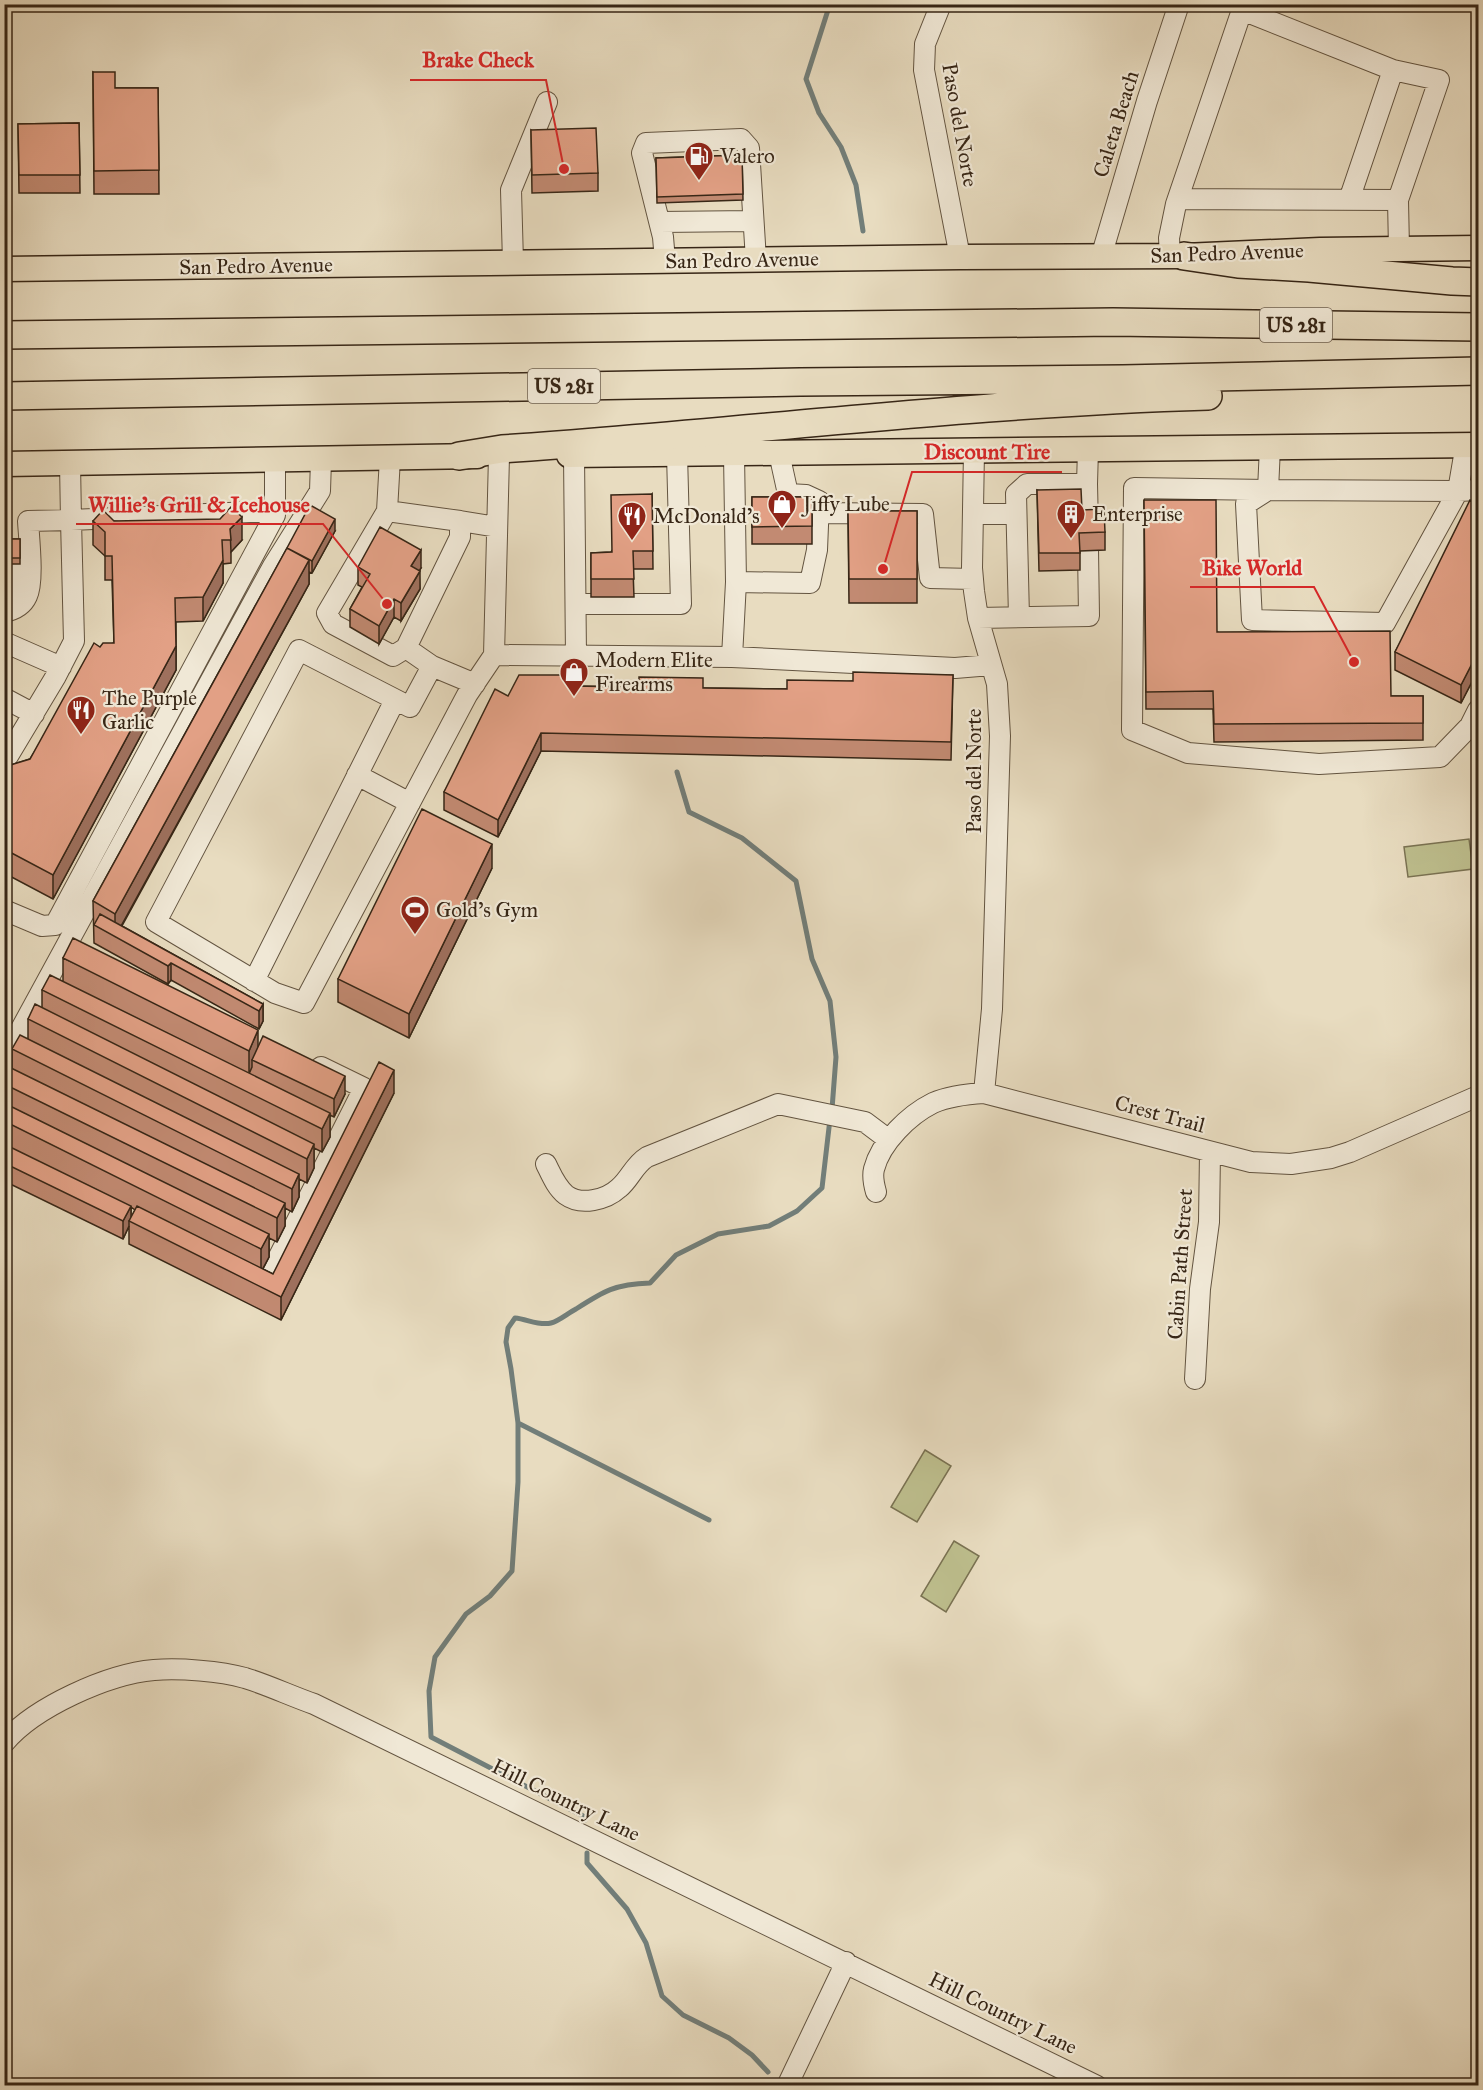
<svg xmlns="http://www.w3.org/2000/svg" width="1483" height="2090" font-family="'IM FELL Great Primer',serif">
  <rect width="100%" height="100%" fill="#e8dcc0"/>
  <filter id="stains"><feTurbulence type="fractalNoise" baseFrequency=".00333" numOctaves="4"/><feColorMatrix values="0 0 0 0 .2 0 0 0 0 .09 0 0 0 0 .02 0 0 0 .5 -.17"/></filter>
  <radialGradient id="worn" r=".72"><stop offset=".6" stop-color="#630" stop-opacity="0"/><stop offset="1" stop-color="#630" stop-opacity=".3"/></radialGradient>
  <path fill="#bdbe8d" stroke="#7a7252" stroke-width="1.5" d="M1469 839 1473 869 1408 877 1404 847Z
    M925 1450 951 1466 917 1522 891 1507Z
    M954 1541 979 1556 946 1612 921 1596Z"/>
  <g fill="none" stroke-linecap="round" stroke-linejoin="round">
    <path stroke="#727e79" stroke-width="5" d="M828 10 806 79 819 113 841 147 856 185 863 231
      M677 772 689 812 742 838 796 881 812 959 830 1001 836 1057 832 1109
      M518 1423 709 1520
      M585 1820V1817L431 1737 429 1691 435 1657 466 1614 490 1596 512 1571 518 1482V1423L511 1369 506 1342 508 1328 515 1318C527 1319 539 1326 551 1323 559 1321 568 1313 576 1309 604 1291 615 1284 650 1283L676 1255 718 1234 769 1226 797 1211 822 1188 830 1119
      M587 1853V1863L627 1909 646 1943 662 1996 683 2015 729 2038 752 2055 768 2072"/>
    <g stroke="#635440" stroke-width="22">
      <path id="minor" d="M941 4 925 44 924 70 960 257
        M1178 199 1398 200
        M1349 200 1393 70
        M660 222 753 221
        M1170 256 1169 238 1176 204 1242 10 1393 70 1439 80 1398 200 1399 249
        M1101 257 1147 101 1179 4
        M665 261 663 237 642 153 646 143 741 139 749 148 756 260
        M513 262 511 190 547 102
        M1466 444 1458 491 1385 623 1252 620 1246 504 1268 490 1458 491 1478 490
        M1270 447 1268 490 1134 488 1132 730 1188 753 1319 764 1440 757 1470 726 1478 710
        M502 449 499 456 494 655 732 657 955 668 991 665
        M974 451 972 568 974 591 978 618 997 684 1000 736 992 1009 984 1093
        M574 455 576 656
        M390 458 387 511 460 521V537L406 648 432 666 410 707 299 650 156 922 275 993 304 1003 467 695 494 655
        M1087 484 1088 527
        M387 511 327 613 333 624 393 656 406 648
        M819 513 923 514 930 578 973 579
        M973 514H1016
        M460 521 497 527
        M736 582 810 583 817 550 819 501 806 495 788 494 779 453
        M4 598C16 589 14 577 14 564
        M576 604H681L677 454
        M4 612C14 610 23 605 27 596 34 582 29 538 28 521L71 520 70 463
        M1019 617 1016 494 1027 484H1087L1088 449
        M978 618 1089 616 1088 550
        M4 642 61 667
        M732 657 736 582 734 454
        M432 666 475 684
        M4 698 34 714
        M4 756H8L56 676 74 641 71 520 275 511
        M357 775 410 803
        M4 910 42 926 55 925 275 515V460
        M254 981 395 700
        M4 1060 273 566 320 491 321 460
        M546 1164C551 1174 556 1187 566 1195 581 1206 606 1200 619 1188 630 1179 634 1165 647 1157L778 1104 865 1122 889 1140
        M876 1192C874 1185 872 1177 874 1169 881 1142 909 1115 933 1103 949 1096 967 1094 984 1093L1251 1162 1291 1164 1331 1158 1350 1152 1478 1096
        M254 1279 265 1284 364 1088 321 1067
        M1195 1379 1200 1289 1209 1222 1210 1152
        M4 1743C34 1707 108 1674 154 1670 180 1668 220 1671 245 1678 268 1685 291 1696 314 1704L1097 2086
        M787 2086 846 1962"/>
    </g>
    <g stroke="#372616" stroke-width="27">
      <path id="major" d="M4 269 960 257 1184 256 1320 250 1478 248
        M569 455 1478 445
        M4 464 477 456"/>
    </g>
    <g stroke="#372616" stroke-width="30">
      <path id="highway" d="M1184 256 1238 264 1309 268 1452 281 1478 282
        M4 335 1113 322 1478 327
        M4 396 800 382 1123 379 1478 371
        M459 456 502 449C737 433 972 403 1208 396"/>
    </g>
    <use href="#minor" stroke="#f0e8d6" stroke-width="20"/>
    <use href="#major" stroke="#e8dcc0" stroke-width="24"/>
    <use href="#highway" stroke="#e8dcc0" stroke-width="27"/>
  </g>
  <path fill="#c28a72" stroke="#372616" stroke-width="1.5" fill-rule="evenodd" d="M93 72 115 88H158L159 194H94Z
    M79 123 80 193H19L18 124Z
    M531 130 598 173V191L532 193Z
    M742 155 743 200 657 203 656 158Z
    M1037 490 1082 510 1105 532V550L1080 551V570L1039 571Z
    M652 494 653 569H633L634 597H591V553L611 552Z
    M752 497H812V544H752Z
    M1144 500 1217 632 1391 696H1423V740L1214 742 1213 709H1146Z
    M1479 504V668L1461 703 1395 670V652Z
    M848 511H917V603H849Z
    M93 521H114L242 540 231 552V563L223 564V583L203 621 176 622V670L53 899 4 873V767L30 759 100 647 114 643 112 580H105V556L93 545Z
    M335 531 312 573 309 572V584L122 926 263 1004V1021L259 1029 171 980 168 984 94 943 93 901 287 548Z
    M4 539H20V564H5V585Z
    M358 567 421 568 419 571 420 589 401 621 394 617 379 644 350 627V609L362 587 358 585Z
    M953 675 951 760 541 751 498 837 444 810V792L508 696 569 686 787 689 853 681Z
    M492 868 409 1038 338 1002V979Z
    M63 958 258 1046 345 1094 334 1117 330 1115V1137L322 1152 314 1148V1168L307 1183 299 1179V1197L292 1212 285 1208V1226L277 1242 269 1238V1257L263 1269 273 1274 394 1093 281 1320 129 1244V1226L123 1239 4 1181V1066L12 1069V1049L28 1039V1019L42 1008V990L63 981ZM131 1207 135 1210 131 1218Z"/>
  <path fill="#9e705d" stroke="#372616" stroke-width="1.5" d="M242 517V540L231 552 230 529Z
    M335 519V531L312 573V561Z
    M421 550V568L411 584V566Z
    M223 560V583L203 621V597Z
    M309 560V584L115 937V914Z
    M420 571V589L401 621V603Z
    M394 599V617L379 644V626Z
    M176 646V670L53 899V875Z
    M1479 650V668L1461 703V685Z
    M541 733V751L498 837V820Z
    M492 844V868L409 1038V1014Z
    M171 963V980L168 984V966Z
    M263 1004V1021L259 1029V1011Z
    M258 1030V1054L252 1060V1067L249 1074V1051Z
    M394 1070V1093L281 1320V1297Z
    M345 1076V1094L334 1117V1099Z
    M330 1113V1137L322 1152V1129Z
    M314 1144V1168L307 1183V1159Z
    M299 1174V1197L292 1212V1189Z
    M285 1203V1226L277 1242V1218Z
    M131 1206V1221H129V1226L123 1239V1221Z
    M269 1234V1257L261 1272V1249Z"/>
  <path fill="#e2a085" stroke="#372616" stroke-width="1.5" d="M93 72H115V88H158L159 170 94 171Z
    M79 123 80 175H19L18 124Z
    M596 128 598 173 532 175 531 130Z
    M742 155 743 194 657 197 656 158Z
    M1081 489 1082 510 1104 509 1105 532 1079 533 1080 553H1039L1037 490Z
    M652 494 653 551H633L634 579H591V553L612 552 611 495Z
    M752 497H812V526L752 527Z
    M1144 500H1216L1217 632 1390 631 1391 696H1423V723L1214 724 1213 691 1146 692Z
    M1470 500 1479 504V650L1461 685 1395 652Z
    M310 505 335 519 312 561 287 548Z
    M231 507 242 517 230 529 231 540H222L223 560 203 597 175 598 176 646 53 875 4 849V767L30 759 94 643 100 647 103 643H114L112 556H105V532L93 521 103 510 114 521 220 519Z
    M848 511H917V579H849Z
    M380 527 421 550 411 566 420 571 401 603 394 599 379 626 350 609 370 574 358 567Z
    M4 539H20V558H5Z
    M287 548 309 560 115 914 93 901Z
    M853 672 953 675 951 742 541 733 498 820 444 792 495 689 508 696 519 675H569V686L639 687V677L703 678V688L787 689V680L853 681Z
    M422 809 492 844 409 1014 338 979Z
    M100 914 263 1004 259 1011 171 963 168 966 94 925Z
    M73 938 258 1030 249 1051 63 958Z
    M50 975 330 1113 322 1129 42 990Z
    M35 1004 314 1144 307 1159 28 1019Z
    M20 1035 299 1174 292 1189 12 1049Z
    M263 1036 345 1076 334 1099 252 1060Z
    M379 1062 394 1070 281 1297 129 1221 137 1206 273 1274Z
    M5 1065 285 1203 277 1218 4 1084Z
    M4 1103 269 1234 261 1249 4 1121Z
    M4 1144 131 1206 123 1221 4 1163Z"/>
  <defs>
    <g id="fuel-pin" transform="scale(1.5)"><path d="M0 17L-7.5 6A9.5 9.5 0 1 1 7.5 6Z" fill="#8f2418" stroke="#f0e8d6"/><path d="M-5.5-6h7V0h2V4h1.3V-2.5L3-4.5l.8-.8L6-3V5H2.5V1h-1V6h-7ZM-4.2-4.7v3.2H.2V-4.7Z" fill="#fff"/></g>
    <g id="shop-pin" transform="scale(1.5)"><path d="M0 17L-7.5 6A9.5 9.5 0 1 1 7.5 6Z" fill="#8f2418" stroke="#f0e8d6"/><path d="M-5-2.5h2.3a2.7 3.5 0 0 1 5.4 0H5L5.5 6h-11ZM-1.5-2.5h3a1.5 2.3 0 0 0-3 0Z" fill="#fff"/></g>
    <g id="building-pin" transform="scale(1.5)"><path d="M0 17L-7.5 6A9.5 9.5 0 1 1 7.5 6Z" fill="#8f2418" stroke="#f0e8d6"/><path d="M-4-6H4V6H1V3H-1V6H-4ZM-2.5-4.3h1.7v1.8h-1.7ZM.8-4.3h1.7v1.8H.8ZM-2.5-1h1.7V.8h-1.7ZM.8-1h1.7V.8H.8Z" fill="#fff"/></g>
    <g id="restaurant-pin" transform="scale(1.5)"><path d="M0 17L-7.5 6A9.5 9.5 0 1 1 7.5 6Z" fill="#8f2418" stroke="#f0e8d6"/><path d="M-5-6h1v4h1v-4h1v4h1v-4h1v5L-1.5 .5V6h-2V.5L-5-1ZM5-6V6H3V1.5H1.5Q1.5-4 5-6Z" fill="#fff"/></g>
    <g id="stadium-pin" transform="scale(1.5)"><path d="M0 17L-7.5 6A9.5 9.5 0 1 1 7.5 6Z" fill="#8f2418" stroke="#f0e8d6"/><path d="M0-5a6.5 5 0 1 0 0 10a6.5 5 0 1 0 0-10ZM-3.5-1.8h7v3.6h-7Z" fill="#fff"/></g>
  </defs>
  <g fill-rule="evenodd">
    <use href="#fuel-pin" x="699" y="156"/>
    <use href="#shop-pin" x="782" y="504"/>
    <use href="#building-pin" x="1071" y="514"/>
    <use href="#restaurant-pin" x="632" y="516"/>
    <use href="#shop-pin" x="574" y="672"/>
    <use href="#restaurant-pin" x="81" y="710"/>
    <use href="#stadium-pin" x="415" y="910"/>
  </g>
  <g text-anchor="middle" stroke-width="4.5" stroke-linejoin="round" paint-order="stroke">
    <g fill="#f0e8d6" stroke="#6e6050" stroke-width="1.5">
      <rect x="1260" y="308" width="72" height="34" rx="4.5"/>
      <rect x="528" y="369" width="72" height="34" rx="4.5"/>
    </g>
    <g font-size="20" font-weight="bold" fill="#372616">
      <text x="1296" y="332">US 281</text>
      <text x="564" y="393">US 281</text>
    </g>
    <g font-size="21" fill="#372616" stroke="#f0e8d6">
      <text transform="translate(1116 124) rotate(-73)" y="7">Caleta Beach</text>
      <text transform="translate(960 125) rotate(80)" y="7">Paso del Norte</text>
      <text transform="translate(1227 253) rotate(-2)" y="7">San Pedro Avenue</text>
      <text transform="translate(742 260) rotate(-1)" y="7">San Pedro Avenue</text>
      <text transform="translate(256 266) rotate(-1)" y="7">San Pedro Avenue</text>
      <text transform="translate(974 771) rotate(-90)" y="7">Paso del Norte</text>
      <text transform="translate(1160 1114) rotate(15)" y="7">Crest Trail</text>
      <text transform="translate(1180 1264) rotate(-86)" y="7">Cabin Path Street</text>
      <text transform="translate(566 1800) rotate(26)" y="7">Hill Country Lane</text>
      <text transform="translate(1003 2013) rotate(26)" y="7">Hill Country Lane</text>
    </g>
    <g font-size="21" fill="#372616" stroke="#f0e8d6" text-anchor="start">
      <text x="720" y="163">Valero</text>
      <text x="803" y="511">Jiffy Lube</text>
      <text x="1092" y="521">Enterprise</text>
      <text x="653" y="523">McDonald's</text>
      <text x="595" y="667">Modern Elite<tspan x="595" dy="24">Firearms</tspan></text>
      <text x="102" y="705">The Purple<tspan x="102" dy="24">Garlic</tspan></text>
      <text x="436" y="917">Gold's Gym</text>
    </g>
  </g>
  <path fill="none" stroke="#d62828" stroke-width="2" d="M564 169L546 80H410M883 569L912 472H1062M387 604L323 524H76M1354 662L1314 587H1190"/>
  <g fill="#d62828" stroke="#f0e8d6" stroke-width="2">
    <circle cx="564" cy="169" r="6"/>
    <circle cx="883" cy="569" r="6"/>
    <circle cx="387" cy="604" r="6"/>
    <circle cx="1354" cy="662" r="6"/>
  </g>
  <g font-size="22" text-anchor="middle" font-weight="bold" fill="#d62828" stroke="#f0e8d6" stroke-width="4.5" stroke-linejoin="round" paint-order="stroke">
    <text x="478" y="67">Brake Check</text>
    <text x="987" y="459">Discount Tire</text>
    <text x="199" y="512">Willie's Grill &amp; Icehouse</text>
    <text x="1252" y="575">Bike World</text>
  </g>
  <rect width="1483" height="2090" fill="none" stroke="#e8dcc0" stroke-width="24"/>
  <rect x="6" y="6" width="1471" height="2078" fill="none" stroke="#372616" stroke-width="3"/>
  <rect x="12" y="12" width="1459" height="2066" fill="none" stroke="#372616" stroke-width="1.5"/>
  <rect width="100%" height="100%" filter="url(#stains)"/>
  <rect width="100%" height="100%" fill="url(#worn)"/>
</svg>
